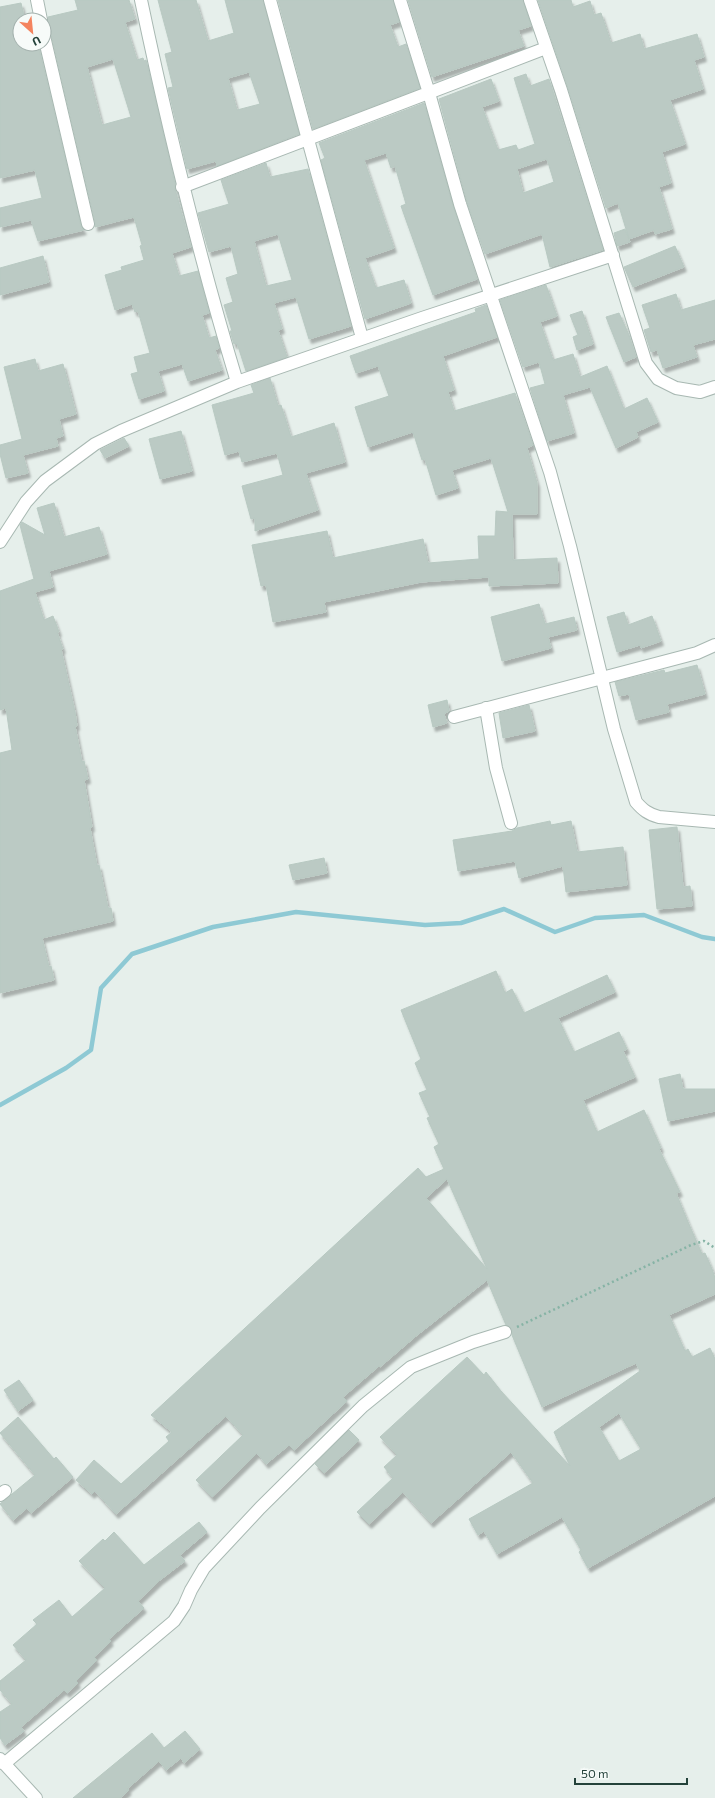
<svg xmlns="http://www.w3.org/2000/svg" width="715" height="1798" font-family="Commissioner,sans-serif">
  <defs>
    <filter id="shadow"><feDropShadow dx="2.5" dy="4.5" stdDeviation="1" flood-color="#0004"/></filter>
  </defs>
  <rect width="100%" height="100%" fill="#e6efeb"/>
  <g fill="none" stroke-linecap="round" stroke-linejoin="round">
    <path stroke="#8ec9d4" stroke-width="4.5" d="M0 1105 66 1068 91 1050 101 988 132 954 213 927 296 912 425 925 461 923 504 909 555 932 595 918 644 915 702 937 715 939"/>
  </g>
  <path fill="#bbcac4" stroke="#b8c9c2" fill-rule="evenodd" filter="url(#shadow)" d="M75 0H129L135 19 125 22 137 60 143 58 144 61 146 60 175 184V189L191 247 172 253 179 276 198 271 209 313 202 315 209 338 216 336 219 348 215 350 222 370 188 381 182 364 158 371 164 391 139 399 131 374 138 372 134 357 150 353 138 311 135 312 132 304 115 310 105 275 122 270 121 267 144 260 140 246 142 245 134 217 95 227V222L51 34 47 24 48 17 78 10ZM113 59 131 117 102 125 87 67Z
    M158 0H196L208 41 234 33 225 0H263L299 134 217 166 216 161 187 169 168 88 173 87 165 54 172 52ZM249 72 260 104 237 110 228 78Z
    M278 0H393L399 22 390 25 398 47 406 44 420 88 313 129Z
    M408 0H523L531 26 518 30 524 46 432 77Z
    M538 0H571L573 7 590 1 594 15 601 13 611 43 640 34 644 49 697 34 704 57 694 60 703 89 670 100 685 144 662 152 671 183 659 187 672 229 655 234 654 230 629 239 618 203 606 208 568 88Z
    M21 3 25 20H20V44H38L81 226 84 230 38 241 31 220 0 227V208L42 198 35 170 0 178V7Z
    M526 74 530 86 549 79 603 250 550 267 542 234 485 254 467 202 439 99 491 79 499 101 482 107 498 150 516 145 518 150 535 144 514 78ZM547 159 554 182 523 193 517 169Z
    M424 103 453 206 477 279 433 295 401 206 406 204 395 166 391 168 386 153 364 160 394 248 365 258 376 288 404 280 411 303 365 319 321 160 325 158 319 143Z
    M266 163 270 177 308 169 351 326 309 339 296 297 274 303 282 329 278 330 287 357 246 371 237 343 234 344 230 331H232L224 305 233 302 226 278 238 274 231 246 209 252 198 213 229 204 221 180ZM278 234 292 280 266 286 254 241Z
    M625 229 630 242 617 246 614 233Z
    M675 246 684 267 633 287 624 267Z
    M43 256 49 282 0 295V268Z
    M546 285 557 316 540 322 553 360 573 354 580 377 607 366 624 409 647 398 658 422 636 432 638 437 616 448 590 387 563 395 574 433 547 441 530 388 545 384 539 362 523 367 500 300Z
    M676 294 681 310 715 300V339L693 345 697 357 663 368 657 350 651 352 644 330 650 328 642 305Z
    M486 305 497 337 443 356 454 390 448 392 454 411 515 393 533 445 527 448 537 483V514H512L513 560 557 558 558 583 489 586V577L421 582 324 602 326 612 273 622 266 585 261 586 252 545 327 531 333 558 423 539 428 563 479 559 478 536H495L496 511 508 512 491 458 452 470 458 488 436 495 425 459 422 460 413 432 368 447 355 407 389 396 378 366 356 373 350 356 476 312 475 309Z
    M582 311 593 344 577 350 573 337 578 335 570 315Z
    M619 313 629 335 636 357 624 362 606 317Z
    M35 359 38 371 63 364 76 414 59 419 63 436 56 438 58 446 23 455 28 473 6 478 0 454V445L22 439 4 367Z
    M270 378 278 406 281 405 291 437 334 423 345 462 306 473 318 510 255 531V518L251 519 242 486 283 475 277 453 242 462 239 451 225 455 212 405 254 393 251 385Z
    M181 431 192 471 160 479 149 439Z
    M124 438 129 446 105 458 100 450Z
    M54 503 64 537 99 527 107 554 49 571 53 587 35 592 44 620 53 616 59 632H57L63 649H61L75 712 77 726H75L82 762 84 761 88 779 84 780 92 827 90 828 97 866 99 865 108 908H111L113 921 42 938 49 967 51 966 54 980 0 993V753L12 750 6 708 0 710V591L34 579 20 525 22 522 45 535 37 508Z
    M539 604 545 624 574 617 577 630 548 637 551 648 502 661 491 617Z
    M624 612 628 625 652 616 661 641 641 648 640 645 617 652 607 617Z
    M697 665 705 694 667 704 669 712 636 720 629 694 619 696 615 682 664 670 665 673Z
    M447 700 449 711 444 714 447 723 433 727 428 705Z
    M529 705 535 731 503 738 499 713Z
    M550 821 551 825 571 821 577 852 623 847 627 885 566 892 563 866 519 878 515 861 458 871 453 840 512 831 517 828Z
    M677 827 683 887 690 886 692 906 657 909 649 830Z
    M324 858 327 873 293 880 289 865Z
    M496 971 505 993 512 989 524 1013 607 975 615 992 558 1018 574 1052 619 1032 627 1049 623 1051 635 1077 583 1100 597 1132 644 1110 661 1148 659 1149 680 1192 676 1193 688 1222 702 1254 705 1253 712 1269 715 1278V1294L669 1315 685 1351 688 1349 692 1357 710 1348 715 1359V1496L588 1568 579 1552 581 1550 562 1517 497 1554 484 1531 478 1535 469 1519 533 1483 511 1452 431 1523 403 1492 369 1524 357 1512 393 1478 384 1467 397 1455 380 1437 467 1357 484 1375 486 1372 501 1391 570 1466 554 1432 640 1371 636 1363 542 1407 512 1335V1329L506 1325 487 1280 416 1336 380 1367 379 1366 343 1397 347 1401 294 1450 289 1445 266 1464 257 1453 212 1497 196 1480 243 1435 226 1416 116 1514 95 1491 92 1494 76 1480 94 1460 121 1484 169 1441 166 1437 172 1432 151 1415 418 1168 426 1177 444 1169 434 1147 439 1144 427 1118 430 1117 419 1093 427 1090 415 1063 421 1059 401 1010ZM447 1179 487 1269 426 1198ZM619 1413 641 1449 619 1461 599 1427Z
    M680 1074 683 1089H715V1111L668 1121 659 1079Z
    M19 1380 33 1400 18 1411 4 1390Z
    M18 1417 54 1459 56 1457 73 1477 31 1513 27 1508 13 1520 0 1504 35 1475 0 1433Z
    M349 1430 359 1440 324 1473 315 1464Z
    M199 1522 207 1532 180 1555 185 1561 160 1580 138 1601 144 1608 109 1639 111 1641 94 1657 97 1660 76 1681 78 1683 67 1693 64 1690 21 1727 24 1731 5 1745 0 1738V1712L12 1704 0 1690V1681L26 1660 13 1645 37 1624 33 1620 59 1600 72 1617 105 1588 79 1561 103 1539 105 1541 114 1532 144 1565Z
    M185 1731 200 1749 184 1763 181 1758 166 1770 159 1761 127 1789 129 1790 120 1798H73L152 1733 164 1748Z"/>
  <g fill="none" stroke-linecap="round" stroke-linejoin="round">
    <g stroke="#a8b8b2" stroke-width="14">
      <path id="minor" d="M37 0 41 20
        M141 0C168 129 199 256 237 382
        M270 0 362 338
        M400 0 429 93 460 204 550 472 570 546 614 729 636 802C643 810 648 814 659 817L715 822
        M530 0 561 90 646 363 658 379 676 388 700 392 715 387
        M44 36 88 224
        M182 187 546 48
        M0 542 26 502 45 481 95 444 121 431 237 382 422 318 613 255
        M486 708 496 768 511 823
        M454 717 697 653 715 645
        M0 1495 5 1491
        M0 1759 36 1798
        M4 1764 174 1621 184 1606 191 1590 204 1568 260 1508 363 1406 411 1367 473 1342 505 1332"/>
    </g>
    <path stroke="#86b3a5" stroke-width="2.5" stroke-dasharray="2 3" stroke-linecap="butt" d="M517 1327 691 1245 704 1241 715 1248"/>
    <use href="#minor" stroke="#fff" stroke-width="12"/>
  </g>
  <g transform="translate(32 32) rotate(153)"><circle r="19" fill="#f7fbf9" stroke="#a3b1ad"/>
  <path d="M0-3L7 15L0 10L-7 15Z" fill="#f4845f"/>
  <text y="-6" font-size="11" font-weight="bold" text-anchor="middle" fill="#24423a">U</text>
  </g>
  <path d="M575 1778v6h112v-6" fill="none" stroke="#24423a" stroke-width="2"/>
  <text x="581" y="1778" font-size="12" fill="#24423a" stroke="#f7fbf9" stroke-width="3" paint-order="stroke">50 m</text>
</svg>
